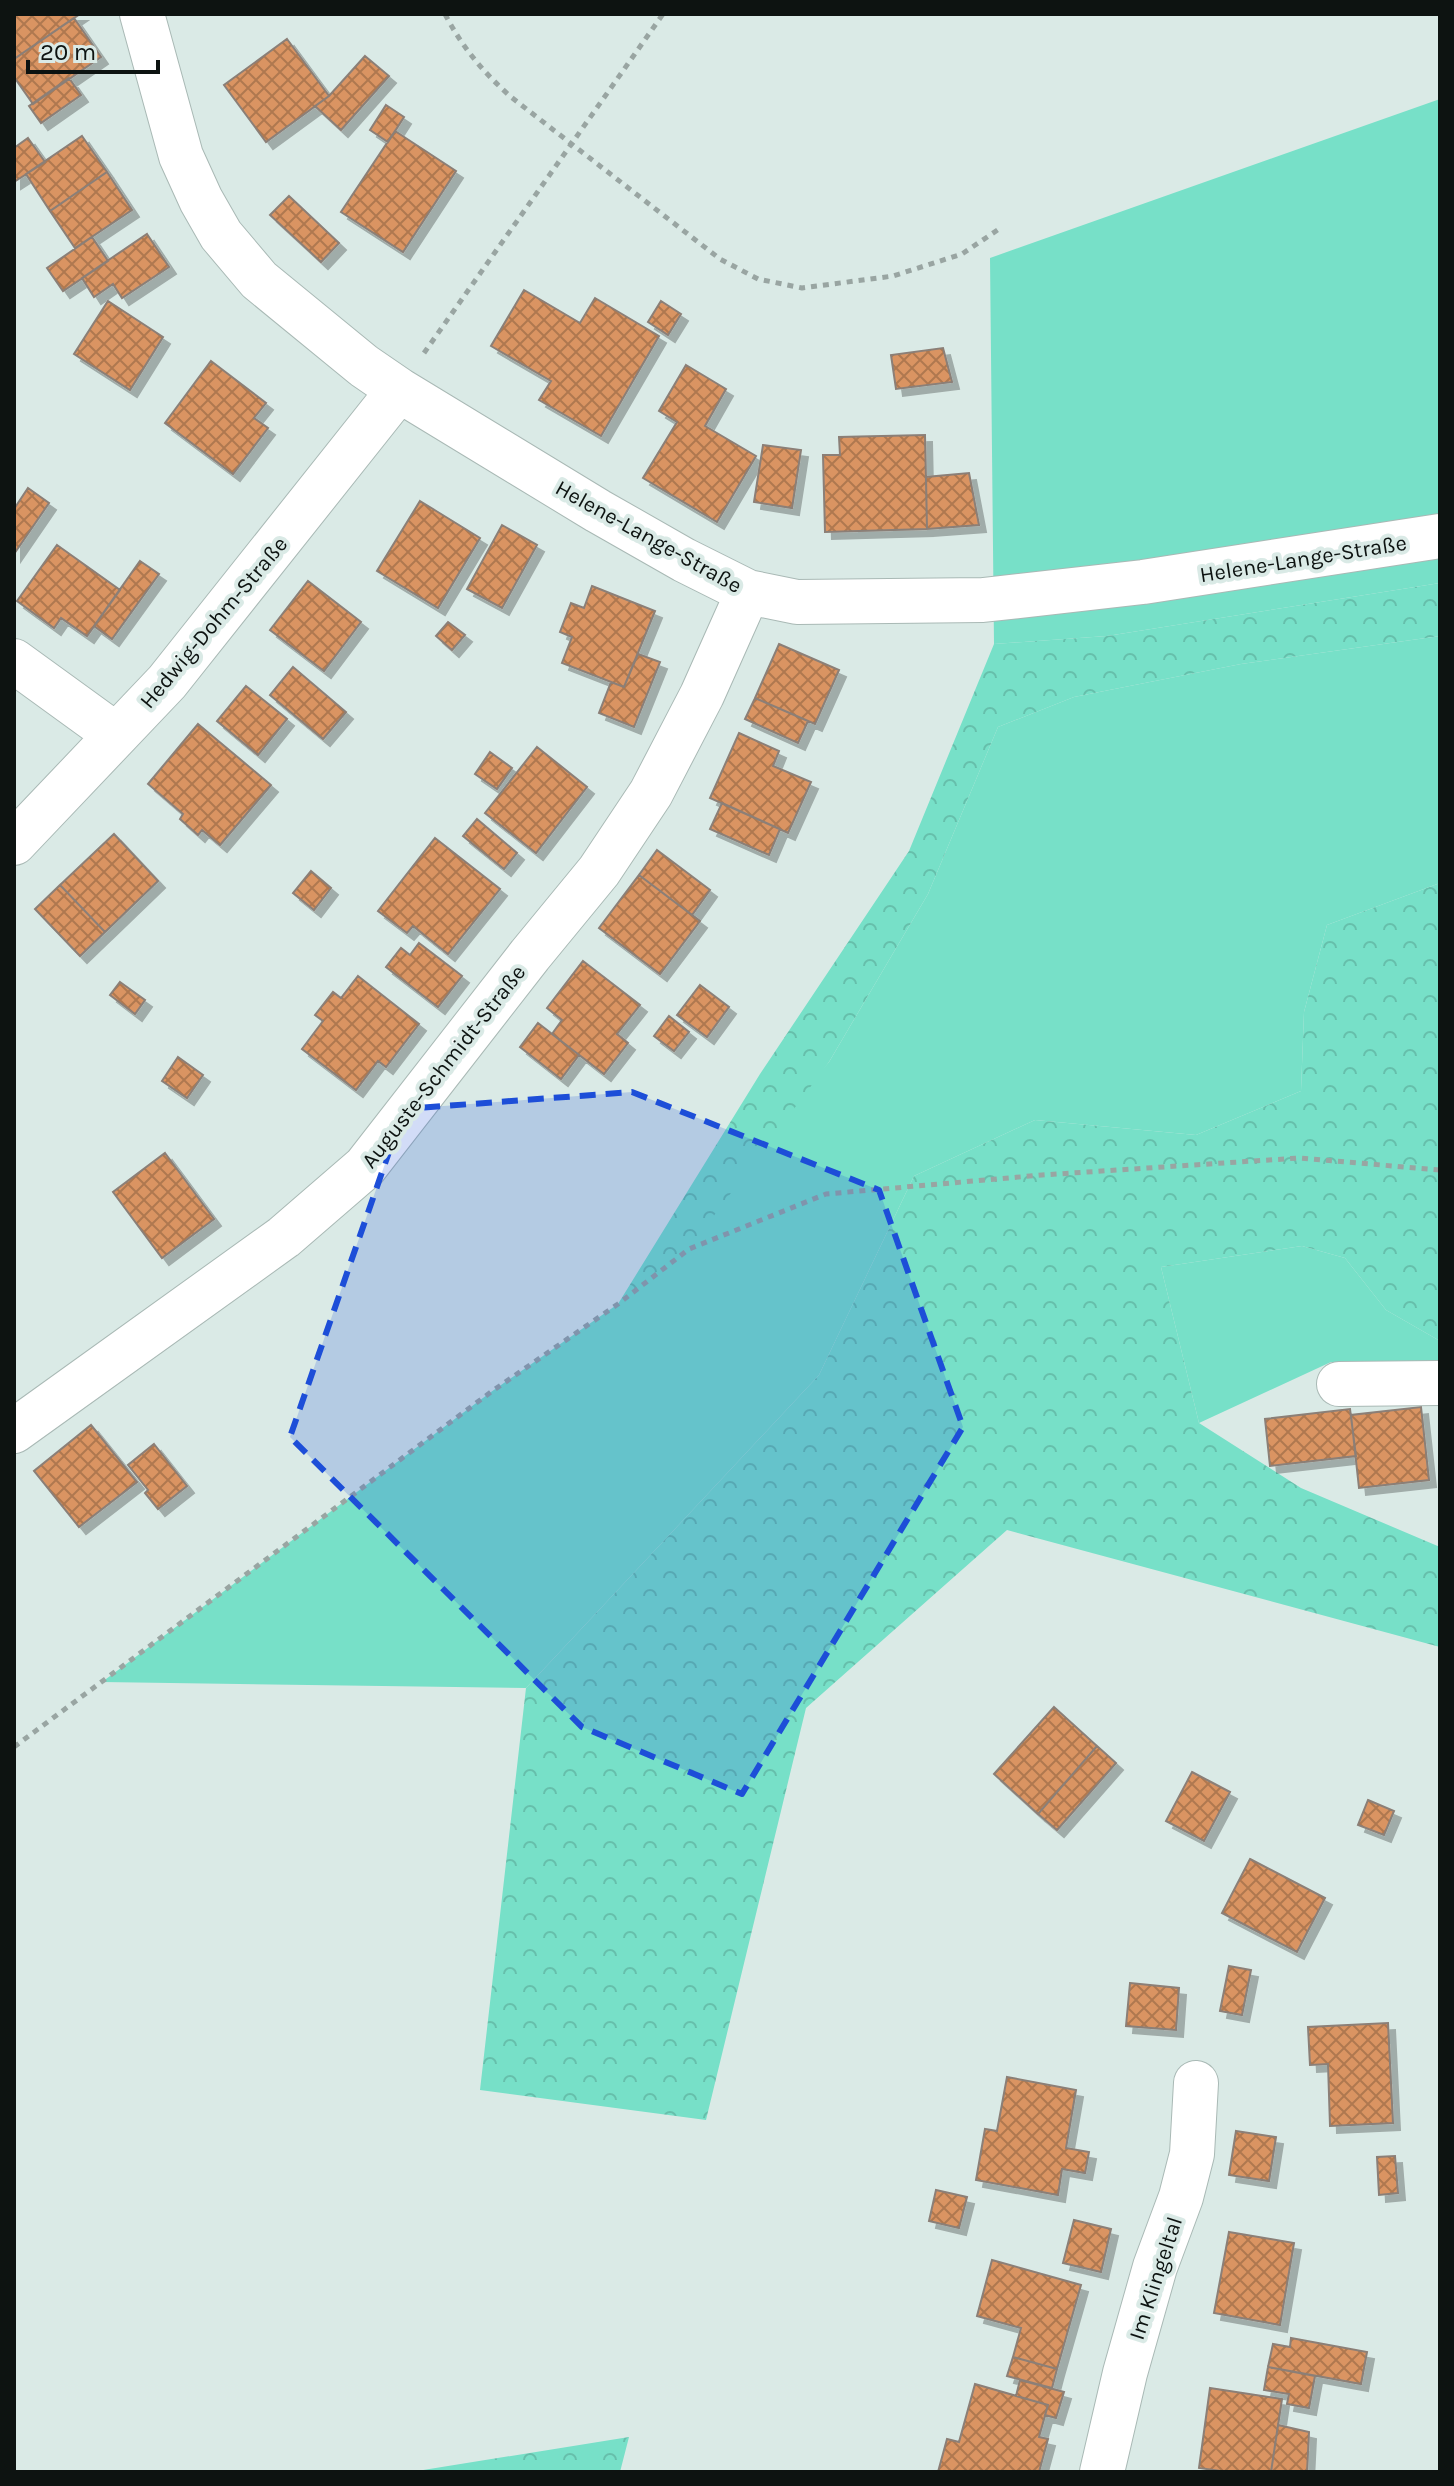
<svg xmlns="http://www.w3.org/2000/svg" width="1454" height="2486" font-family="Karla,sans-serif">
  <defs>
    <pattern id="forest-crowns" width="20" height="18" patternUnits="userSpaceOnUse" patternTransform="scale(2)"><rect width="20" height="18" fill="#77e0c8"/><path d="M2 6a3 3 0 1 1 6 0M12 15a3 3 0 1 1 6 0" fill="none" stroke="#66bfab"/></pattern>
    <pattern id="building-cross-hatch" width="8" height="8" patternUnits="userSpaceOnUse" patternTransform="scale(2)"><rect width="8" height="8" fill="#da9462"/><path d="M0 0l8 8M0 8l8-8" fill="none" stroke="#af784f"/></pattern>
    <filter id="shadow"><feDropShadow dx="7" dy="7" stdDeviation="0" flood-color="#0004"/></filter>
  </defs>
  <rect width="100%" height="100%" fill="#daeae6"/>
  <path fill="#77e0c8" d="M1440 99V583L1107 636 994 644 990 258Z
    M1440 636V883L1327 925 1304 1012 1301 1091 1196 1135 1035 1120 914 1176 819 1375 526 1688 102 1682 491 1392 618 1304 829 1062 928 894 998 727 1074 697 1241 664Z
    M1302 1246 1345 1258 1386 1310 1440 1341V1369L1331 1362 1199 1423 1161 1267Z"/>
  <path fill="url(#forest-crowns)" d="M1440 583V636L1241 664 1074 697 998 727 928 894 829 1062 689 1249 618 1304 760 1074 909 851 994 644 1107 636Z
    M1440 883V1341L1386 1310 1345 1258 1302 1246 1161 1267 1199 1423 1301 1488 1440 1547V1647L1007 1530 806 1708 706 2120 480 2090 526 1688 819 1375 914 1176 1035 1120 1196 1135 1301 1091 1304 1012 1327 925Z
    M629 2437 620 2472H416L417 2471Z"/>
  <path fill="url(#building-cross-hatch)" stroke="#8b7f77" stroke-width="2" filter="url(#shadow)" d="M14 14H80L14 59Z
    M74 18 101 57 33 104 14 77V59Z
    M287 39 329 96 266 142 224 85Z
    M365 56 389 76 341 130 315 106 329 96Z
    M69 78 81 95 41 123 29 106Z
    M386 105 404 117 388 142 370 130Z
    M395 131 456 171 403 252 341 212Z
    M82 136 107 172 50 211 26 174Z
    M28 138 45 162 14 182V148Z
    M107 172 132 210 75 248 50 211Z
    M289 196 339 243 321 262 270 215Z
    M147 234 169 267 122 298 113 284 94 297 82 278Z
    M92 237 108 261 63 291 47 268Z
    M524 290 580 323 595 298 659 336 601 436 539 400 551 381 491 346Z
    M108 301 163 337 130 390 74 354Z
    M661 301 681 314 668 335 648 322Z
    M943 348 952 382 896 389 891 355Z
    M211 361 266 403 254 418 268 428 233 474 165 423Z
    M686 365 726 389 705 426 756 456 717 522 643 478 677 422 659 411Z
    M925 435 927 529 825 532 823 455H840L839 437Z
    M763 445 801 450 792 508 754 502Z
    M969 473 979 525 927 529 926 477Z
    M28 488 49 503 14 554V509Z
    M420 501 480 538 438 608 377 571Z
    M502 525 537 545 502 608 467 589Z
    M57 545 120 590 87 636 61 618 54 628 17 601Z
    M140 561 159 574 112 639 94 626Z
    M308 581 361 622 324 671 270 630Z
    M592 586 655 611 624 687 562 663 572 637 560 632 571 603 584 608Z
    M448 622 465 635 452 650 436 636Z
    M779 644 839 670 815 724 755 698Z
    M638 654 660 662 634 727 599 713 611 682 624 687Z
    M293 667 346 712 323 739 270 695Z
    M246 686 287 719 258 755 217 721Z
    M755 698 808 721 798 743 745 719Z
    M198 724 271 785 220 845 202 830 198 835 180 819 183 814 148 784Z
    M739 733 779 751 773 766 811 782 788 833 710 798Z
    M537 747 587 787 536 853 485 813Z
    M490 752 512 768 497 789 475 774Z
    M722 803 780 829 769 855 710 829Z
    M477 819 517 853 504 869 463 836Z
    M114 834 158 881 105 932 60 885Z
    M435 838 500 889 448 954 413 926 407 933 378 911Z
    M657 850 710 890 692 915 639 875Z
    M311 871 331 888 314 910 293 893Z
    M639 875 700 921 660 974 599 928Z
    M60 885 105 932 80 956 35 909Z
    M419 943 462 976 438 1007 386 967 401 948 410 955Z
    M583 961 640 1005 617 1034 628 1043 604 1074 552 1034 562 1020 547 1008Z
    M358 976 419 1024 386 1067 378 1061 356 1090 302 1049 323 1021 315 1015 333 992 341 998Z
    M120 982 145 1000 135 1014 110 995Z
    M700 985 729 1007 707 1037 677 1015Z
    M669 1016 689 1032 674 1051 654 1036Z
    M538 1023 579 1055 561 1079 520 1047Z
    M178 1057 203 1075 187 1098 162 1081Z
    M165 1153 214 1219 162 1258 113 1192Z
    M1421 1407 1429 1480 1359 1488 1351 1415Z
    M1350 1409 1356 1456 1270 1466 1265 1419Z
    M91 1425 137 1482 79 1527 34 1471Z
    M154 1444 187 1486 158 1509 145 1493 148 1490 128 1465Z
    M1054 1707 1097 1746 1038 1814 994 1774Z
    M1097 1746 1116 1763 1057 1830 1038 1814Z
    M1192 1772 1230 1792 1204 1841 1166 1821Z
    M1368 1800 1394 1811 1384 1835 1358 1825Z
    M1250 1859 1325 1898 1297 1952 1222 1913Z
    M1229 1966 1251 1970 1242 2015 1220 2011Z
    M1130 1983 1179 1988 1176 2030 1126 2026Z
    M1388 2023 1393 2123 1330 2126 1328 2064 1310 2065 1308 2027Z
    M1007 2077 1076 2090 1066 2148 1089 2152 1085 2173 1062 2169 1058 2195 976 2180 985 2129 997 2131Z
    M1236 2131 1276 2137 1269 2181 1229 2175Z
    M1395 2156 1398 2193 1379 2195 1377 2157Z
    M936 2190 967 2197 959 2228 929 2221Z
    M1074 2220 1111 2229 1101 2272 1063 2263Z
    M1229 2232 1294 2243 1280 2325 1214 2313Z
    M992 2260 1081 2285 1057 2369 1013 2357 1021 2328 977 2316Z
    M1291 2338 1367 2352 1361 2384 1268 2367 1273 2344 1290 2347Z
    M1013 2357 1057 2369 1052 2388 1007 2376Z
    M1268 2367 1315 2376 1309 2408 1287 2404 1289 2394 1264 2390Z
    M1020 2380 1064 2392 1056 2418 1045 2415 1048 2405 1016 2396Z
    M975 2384 1048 2405 1039 2437 1048 2439 1039 2472H938L947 2439 959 2442Z
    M1210 2388 1282 2399 1271 2472H1228L1199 2468Z
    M1278 2425 1309 2432 1307 2472H1271Z"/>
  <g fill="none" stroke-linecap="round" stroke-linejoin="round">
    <g stroke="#a9b9b5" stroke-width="46">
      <path id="minor" d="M142 14 181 156 201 200 221 235 259 280 364 366 399 390 598 511 684 560 748 592 797 602 983 600 1143 582 1440 536
        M14 661 116 735
        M14 843 167 682 399 390
        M1339 1384 1440 1383
        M14 1431 284 1237 365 1167 530 955 599 871 651 793 702 695 748 592
        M1102 2472 1125 2373 1155 2267 1181 2197 1192 2154 1196 2083"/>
    </g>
    <path stroke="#99a5a2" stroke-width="5" stroke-dasharray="6 6" stroke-linecap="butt" d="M445 14C462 47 483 72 511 97L720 259 758 279 802 288 893 276 962 254 999 229
      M424 353 663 14
      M14 1747 491 1392 618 1304 689 1249 826 1194 1042 1175 1299 1158 1440 1170"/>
    <use href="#minor" stroke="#fff" stroke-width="44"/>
  </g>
  <path fill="#1d4ed8" fill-opacity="0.2" stroke="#1d4ed8" stroke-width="6" stroke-dasharray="16 10" stroke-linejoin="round" d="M632 1092 879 1190 963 1427 742 1794 582 1727 290 1437 404 1109Z"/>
  <g text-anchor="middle" stroke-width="8" stroke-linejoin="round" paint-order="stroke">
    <g font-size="22" fill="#0d1311" stroke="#daeae6">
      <text transform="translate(649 536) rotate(29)" y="8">Helene-Lange-Straße</text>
      <text transform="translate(1303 558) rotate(-9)" y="8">Helene-Lange-Straße</text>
      <text transform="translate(213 622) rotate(-50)" y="8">Hedwig-Dohm-Straße</text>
      <text transform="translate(443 1066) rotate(-52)" y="8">Auguste-Schmidt-Straße</text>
      <text transform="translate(1155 2278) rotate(-72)" y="8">Im Klingeltal</text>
    </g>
  </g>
  <rect width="1454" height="2486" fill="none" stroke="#0d1311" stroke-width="32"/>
  <path d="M28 60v12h130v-12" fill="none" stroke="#0d1311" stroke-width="4"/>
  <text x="40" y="60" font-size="24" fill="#0d1311" stroke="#daeae6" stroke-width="6" paint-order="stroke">20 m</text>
</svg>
